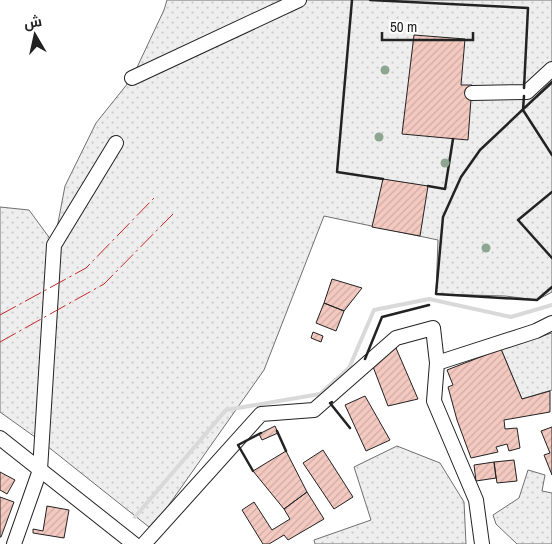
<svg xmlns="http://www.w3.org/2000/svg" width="552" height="544" font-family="'Archivo Narrow',Cairo,sans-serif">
  <defs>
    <pattern id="grass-dots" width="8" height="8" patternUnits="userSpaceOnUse" patternTransform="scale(1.25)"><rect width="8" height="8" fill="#eee"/><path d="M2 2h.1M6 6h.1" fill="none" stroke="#ccc" stroke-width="1.8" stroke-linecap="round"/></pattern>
    <pattern id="building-hatch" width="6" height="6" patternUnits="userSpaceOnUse" patternTransform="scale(1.25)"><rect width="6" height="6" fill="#f3c9c0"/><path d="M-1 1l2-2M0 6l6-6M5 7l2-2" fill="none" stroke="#d0aca5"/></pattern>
  </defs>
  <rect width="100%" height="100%" fill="#fff"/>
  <path fill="url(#grass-dots)" stroke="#6f6f6f" d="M167 0H552V82L536 98 552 84V292L537 300 505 296 436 294 438 240 324 216 264 370 166 509 149 527 42 442 0 412V207L29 210 54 244 65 186 96 123 132 78 164 10Z
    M552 333V390L522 399 501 349Z
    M397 446 440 463 464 502 466 544H315L314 540 371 520 354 467Z
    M528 470 545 475 542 491 552 493V544H517L496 524 493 515 519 498Z"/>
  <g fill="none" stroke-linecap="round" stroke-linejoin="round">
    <path stroke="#d9d9d9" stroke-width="4" d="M135 517 226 410 320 394 349 368 374 310 429 299 511 317 552 305"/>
  </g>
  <path fill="url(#building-hatch)" stroke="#222" d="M414 35 465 39 461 85H472L468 140 402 134Z
    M383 179 428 186 420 236 372 227Z
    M332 279 362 288 344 311 324 303Z
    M324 303 344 311 336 331 316 323Z
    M313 332 323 336 321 342 311 338Z
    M396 348 418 399 388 406 372 364Z
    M501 349 522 399 550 391V412L504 420 505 429 517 428 520 448 509 451 507 444 496 447 498 452 471 458 457 420 448 387 453 385 447 370Z
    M365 396 390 440 366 451 345 405Z
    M275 426 278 433 262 440 259 434Z
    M552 427V475L544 455 550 453 541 431Z
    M323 450 353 497 334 509 303 463Z
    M286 451 307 492 284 509 253 471Z
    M514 460 517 481 497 483 494 462Z
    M494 462 496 478 476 481 474 465Z
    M0 472 15 480 7 494 0 490Z
    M307 492 324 519 288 540 284 535 269 544H263L242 510 254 502 272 530 290 519 284 509Z
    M0 497 14 502 1 537H0Z
    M47 506 69 510 64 538 33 533V529L43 531Z"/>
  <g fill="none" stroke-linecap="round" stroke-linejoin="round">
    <g stroke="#222" stroke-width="16">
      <path id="minor" d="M132 78 299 0
        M472 93 527 92 552 69
        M437 363 536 331 552 323
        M0 438 134 544
        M14 544 40 470 54 245 116 143
        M144 544 261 414 314 410 396 338 433 328 437 363 434 401 476 500 482 544"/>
    </g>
    <use href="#minor" stroke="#fff" stroke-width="14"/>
    <path stroke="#222" stroke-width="2.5" d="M352 0 337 172 383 179
      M370 0 528 8 524 88
      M552 82 480 150 461 177 443 217 436 294 537 300 552 287
      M524 96 523 110 552 155
      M428 186 445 189 453 139
      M552 192 518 220 552 258
      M365 359 382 317 429 305
      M332 402 330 403 350 428
      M277 431 286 451
      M253 471 238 445 261 433"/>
    <path stroke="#c62828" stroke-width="1" stroke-dasharray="18 4 2.5 4" stroke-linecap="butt" d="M0 315 86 268 154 198
      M0 342 104 284 174 213"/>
  </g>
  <g fill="#8da692">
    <circle cx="385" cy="70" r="4.5"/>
    <circle cx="379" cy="137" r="4.5"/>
    <circle cx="445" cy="163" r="4.5"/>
    <circle cx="486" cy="248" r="4.5"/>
  </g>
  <g transform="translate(35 35) rotate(351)" stroke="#ffffff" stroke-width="4" paint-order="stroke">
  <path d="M0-4L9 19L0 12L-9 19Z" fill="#222222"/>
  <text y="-8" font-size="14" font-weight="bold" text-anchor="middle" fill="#222222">ش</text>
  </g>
  <path d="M382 32v8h91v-8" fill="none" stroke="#222222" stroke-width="2.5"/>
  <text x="390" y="32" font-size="15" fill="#222222" stroke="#ffffff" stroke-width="4" paint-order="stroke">50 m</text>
</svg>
